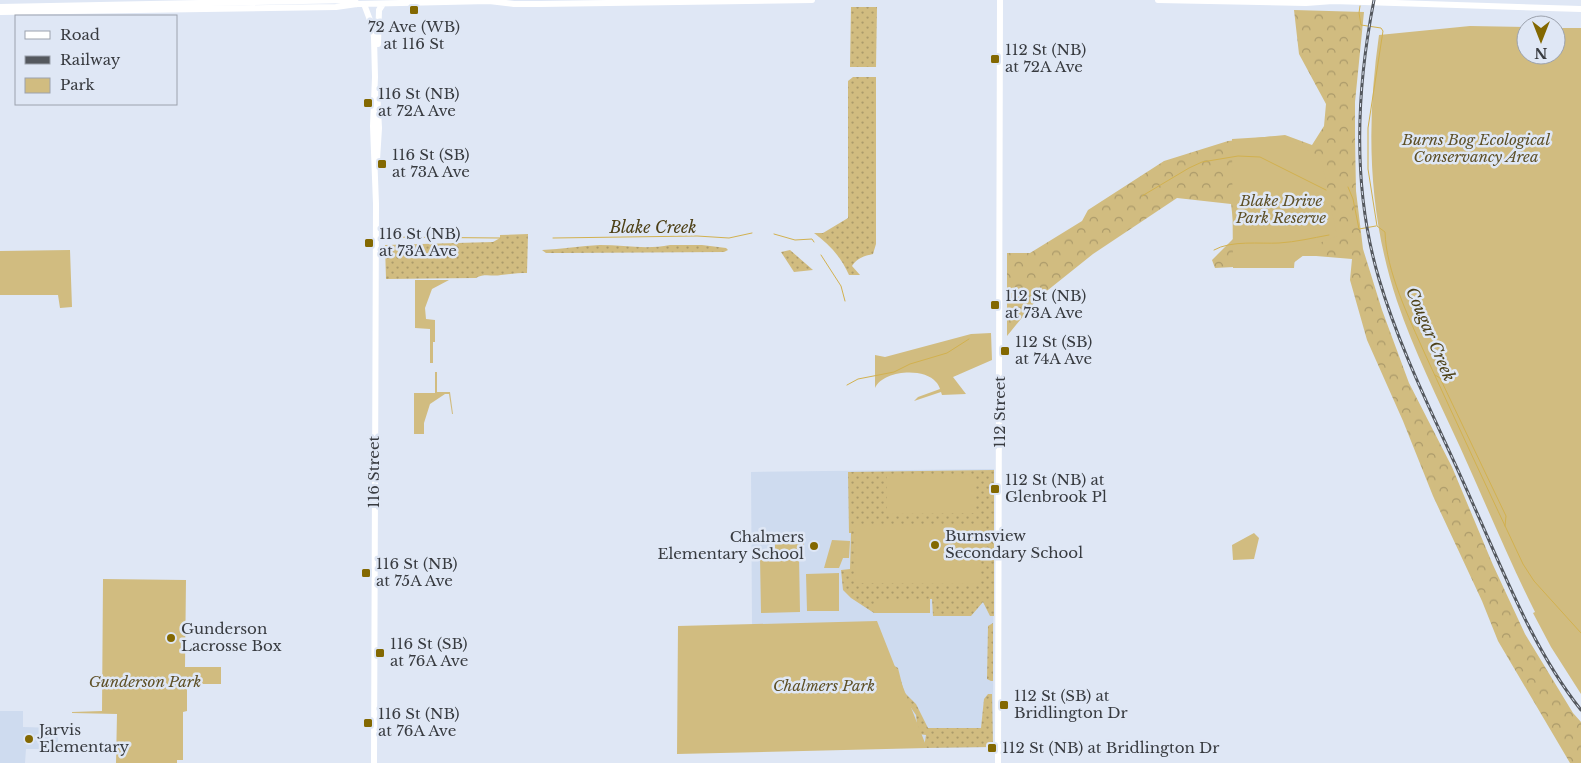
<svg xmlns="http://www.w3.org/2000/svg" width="1581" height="763" font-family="'Libre Baskerville',serif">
  <defs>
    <pattern id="grass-dots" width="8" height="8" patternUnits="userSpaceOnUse" patternTransform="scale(1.25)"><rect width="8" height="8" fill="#d1bc80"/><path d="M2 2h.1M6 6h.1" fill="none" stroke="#ab9a6a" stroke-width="1.8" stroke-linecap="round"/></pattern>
    <pattern id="forest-crowns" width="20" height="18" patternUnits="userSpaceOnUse" patternTransform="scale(1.25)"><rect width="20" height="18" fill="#d1bc80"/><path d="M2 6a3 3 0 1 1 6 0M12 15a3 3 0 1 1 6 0" fill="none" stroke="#ab9a6a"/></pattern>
  </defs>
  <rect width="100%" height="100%" fill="#dfe7f5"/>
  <path fill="#cedbef" d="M994 469 993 747 927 748 752 624 751 472Z
    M0 711H23V727L58 728V749H26L25 763H0Z"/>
  <path fill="url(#grass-dots)" d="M851 7H877L876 67H850Z
    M853 77H876V244L873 254C864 256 857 258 852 266L860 275H849C841 257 830 245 814 233H823L848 218V81Z
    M528 234 527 273C518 273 510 274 501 275 492 277 485 273 476 278L386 279 385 245 493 242 500 238V235Z
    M670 245H702L726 248 728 250 724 252 563 253H546L542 250C562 249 581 246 600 245 624 245 646 250 670 245Z
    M790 250 813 270 794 272 781 252Z
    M994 470V616H990L983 602 971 616H933L932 599H875L874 613 851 598 843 590 841 570 850 569 851 533H849L848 472Z
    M993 623V681H991L987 679 988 626Z
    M893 665 898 668 904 692 916 704 928 728H981L984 699 988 694H992L993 745 990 747 924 748 926 735 918 734 916 715 907 702Z"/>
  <path fill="url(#forest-crowns)" d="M1294 10 1364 12 1355 102V139L1356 191 1363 249 1382 310 1409 383 1452 467 1493 565 1525 634 1573 713 1581 722V763H1570L1498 641 1482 601 1433 496 1403 421 1367 340 1350 280 1352 259 1304 255 1292 264 1215 268 1212 260 1235 237 1231 204 1177 198 1093 254 1038 298 1007 336V253H1030L1082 221 1088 210 1164 161 1228 141 1285 135 1312 145 1324 126 1326 104 1299 54Z"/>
  <path fill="#d1bc80" d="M1470 26 1526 27V55H1556V28H1581V694L1551 647 1533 613 1535 612C1508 558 1485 502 1460 447 1438 399 1414 351 1397 301 1368 214 1366 125 1379 35Z
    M1281 136 1321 157 1337 236 1319 243 1318 256H1295L1294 268H1233L1232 139Z
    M70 250 72 307 60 308 58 295H0V251Z
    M415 280H449L432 289 425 308 426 319 435 320V342H433V363H430V329L415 328Z
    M991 333 992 360 953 377 966 394 942 395 941 392 914 401 918 397 940 389C939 386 938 384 936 382 924 367 883 370 875 388V355L885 357 971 334Z
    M435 372H437V392H450L453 414H452L449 394H445L430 404 424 423V434H414V393H435Z
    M975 474V513L887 514V475Z
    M856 524 981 525V584L855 583Z
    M1254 533 1259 538 1254 559 1233 560 1232 545Z
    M775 538H804V551H775Z
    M832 540 850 541 849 558H843L839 568H824Z
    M799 556 800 612 761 613 760 557Z
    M839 573V611H807L806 574Z
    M103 579 186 580 185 667H221V684H187V711L183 712V760H177V763H116L117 714 72 713V712L102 711Z
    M874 599H930V613H874Z
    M877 621 927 748 677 754 678 626Z"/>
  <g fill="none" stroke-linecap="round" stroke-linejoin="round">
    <path stroke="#d2b14f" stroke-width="1" d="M1360 6 1359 13 1361 25 1381 28 1383 31 1368 128V169L1377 226 1385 232C1386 271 1409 318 1425 354 1457 424 1490 494 1523 564L1534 581 1581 633
      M1348 187 1353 199 1359 229 1376 226
      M1142 196 1189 168 1202 162 1238 156 1260 157 1326 190
      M774 234 795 240 812 239 814 242
      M385 237 500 238
      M553 238 697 236 729 238 752 233
      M1214 250C1231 240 1260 244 1279 243 1296 242 1312 238 1329 235
      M821 255 841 286 845 301
      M1435 375 1440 378 1506 516 1505 526
      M847 385 858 379 894 372 910 364 947 353 969 339"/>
    <path stroke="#fff" stroke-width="6" d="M1158 0 1306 3 1333 1 1581 9
      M364 4 373 28 374 38 375 77 373 126 376 204 374 763
      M0 7 350 0 355 1 357 4
      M0 12 336 7 357 4 489 1 514 4H540L812 0
      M378 44 379 10 383 4
      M377 92 379 128 377 160
      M998 763 1000 0"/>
    <g stroke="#54585e" stroke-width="3">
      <path id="rail" d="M1374 0C1356 92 1352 188 1379 279 1402 357 1441 430 1473 504 1504 573 1534 651 1581 710"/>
    </g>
    <use href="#rail" stroke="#dfe7f5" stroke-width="1" stroke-dasharray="4" stroke-linecap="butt"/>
  </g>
  <g fill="#836801" stroke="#dfe7f5" stroke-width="2">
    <rect x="409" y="5" width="10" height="10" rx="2.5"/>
    <rect x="990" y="54" width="10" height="10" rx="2.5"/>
    <rect x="363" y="98" width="10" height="10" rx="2.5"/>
    <rect x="377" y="159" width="10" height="10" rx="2.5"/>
    <rect x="364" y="238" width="10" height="10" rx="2.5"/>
    <rect x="990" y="300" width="10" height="10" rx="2.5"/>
    <rect x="1000" y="346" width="10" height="10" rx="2.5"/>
    <rect x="990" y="484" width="10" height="10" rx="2.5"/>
    <circle cx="935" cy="545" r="5"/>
    <circle cx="814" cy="546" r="5"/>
    <rect x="361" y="568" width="10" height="10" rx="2.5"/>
    <circle cx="171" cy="638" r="5"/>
    <rect x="375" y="648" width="10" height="10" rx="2.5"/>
    <rect x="999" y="700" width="10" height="10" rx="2.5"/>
    <rect x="363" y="718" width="10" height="10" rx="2.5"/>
    <circle cx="29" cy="739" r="5"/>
    <rect x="987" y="743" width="10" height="10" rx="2.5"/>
  </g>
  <g text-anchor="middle" stroke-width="5" stroke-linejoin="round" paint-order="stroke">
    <g font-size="15" fill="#383b40" stroke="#dfe7f5" text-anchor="start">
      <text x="414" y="32" text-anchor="middle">72 Ave (WB)<tspan x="414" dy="17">at 116 St</tspan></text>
      <text x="1005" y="55">112 St (NB)<tspan x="1005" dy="17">at 72A Ave</tspan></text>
      <text x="378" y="99">116 St (NB)<tspan x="378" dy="17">at 72A Ave</tspan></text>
      <text x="392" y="160">116 St (SB)<tspan x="392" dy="17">at 73A Ave</tspan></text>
      <text x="379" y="239">116 St (NB)<tspan x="379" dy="17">at 73A Ave</tspan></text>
      <text x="1005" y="301">112 St (NB)<tspan x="1005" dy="17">at 73A Ave</tspan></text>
      <text x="1015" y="347">112 St (SB)<tspan x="1015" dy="17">at 74A Ave</tspan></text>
      <text x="1005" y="485">112 St (NB) at<tspan x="1005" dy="17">Glenbrook Pl</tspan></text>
      <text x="945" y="541">Burnsview<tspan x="945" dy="17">Secondary School</tspan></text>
      <text x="804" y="542" text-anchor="end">Chalmers<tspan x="804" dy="17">Elementary School</tspan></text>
      <text x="376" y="569">116 St (NB)<tspan x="376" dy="17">at 75A Ave</tspan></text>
      <text x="181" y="634">Gunderson<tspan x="181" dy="17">Lacrosse Box</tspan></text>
      <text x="390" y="649">116 St (SB)<tspan x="390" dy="17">at 76A Ave</tspan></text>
      <text x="1014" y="701">112 St (SB) at<tspan x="1014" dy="17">Bridlington Dr</tspan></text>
      <text x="378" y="719">116 St (NB)<tspan x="378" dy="17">at 76A Ave</tspan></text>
      <text x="39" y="735">Jarvis<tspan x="39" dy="17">Elementary</tspan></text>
      <text x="1002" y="753">112 St (NB) at Bridlington Dr</text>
    </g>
    <g font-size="15" font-style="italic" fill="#5e5027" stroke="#dfe7f5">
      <text x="1476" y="145">Burns Bog Ecological<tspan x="1476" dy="17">Conservancy Area</tspan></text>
      <text x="1281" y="206">Blake Drive<tspan x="1281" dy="17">Park Reserve</tspan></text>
      <text x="145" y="687">Gunderson Park</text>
      <text x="824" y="691">Chalmers Park</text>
    </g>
    <g font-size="15" fill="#383b40" stroke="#dfe7f5">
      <text transform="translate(1000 412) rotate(-90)" y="5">112 Street</text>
      <text transform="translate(374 472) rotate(-90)" y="5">116 Street</text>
    </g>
    <g font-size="16" font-style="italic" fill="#4d4016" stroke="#dfe7f5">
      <text x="653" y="233">Blake Creek</text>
      <text transform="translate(1431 334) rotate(67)" y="6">Cougar Creek</text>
    </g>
  </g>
  <rect x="15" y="15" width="162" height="90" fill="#dfe7f5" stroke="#9ca2ad"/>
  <rect x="25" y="31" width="25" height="8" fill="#ffffff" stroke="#9ca2ad"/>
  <text x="60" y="40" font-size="15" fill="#383b40">Road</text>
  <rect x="25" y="56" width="25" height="8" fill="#54585e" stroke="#9ca2ad"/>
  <text x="60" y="65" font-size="15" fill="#383b40">Railway</text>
  <rect x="25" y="78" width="25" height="15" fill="#d1bc80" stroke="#9ca2ad"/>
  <text x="60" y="90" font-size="15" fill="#383b40">Park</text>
  <g transform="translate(1541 40) rotate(180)"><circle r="24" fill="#dfe7f5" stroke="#9ca2ad"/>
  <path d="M0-4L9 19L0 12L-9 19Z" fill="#836801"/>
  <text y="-8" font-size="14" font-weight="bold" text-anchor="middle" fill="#383b40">N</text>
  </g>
</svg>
